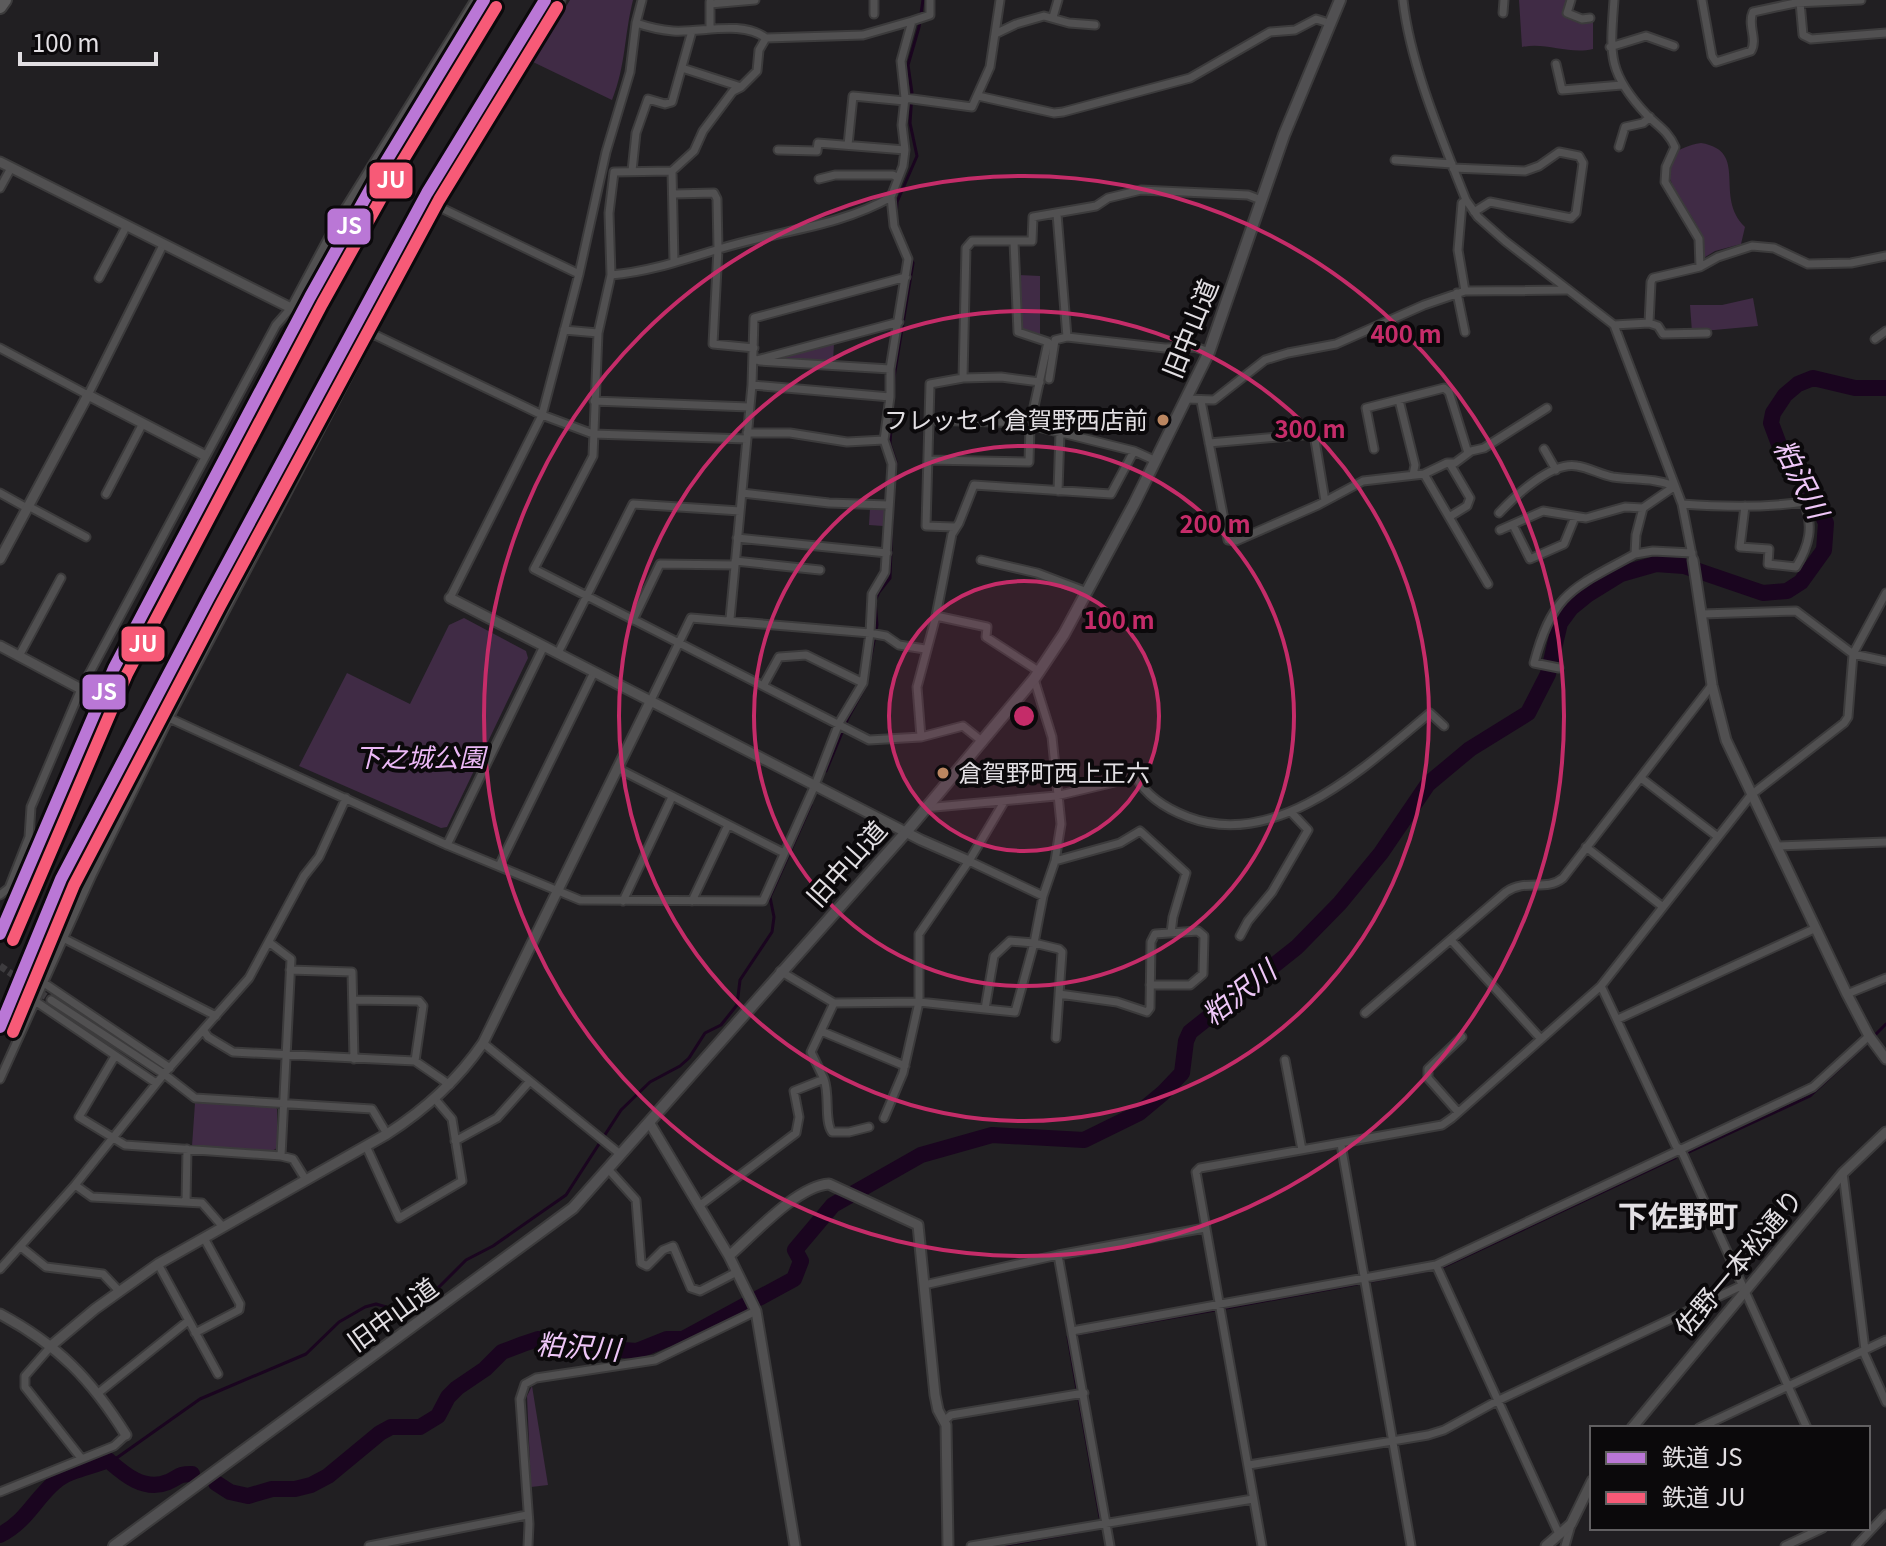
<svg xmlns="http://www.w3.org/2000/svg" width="1886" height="1546" font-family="Georgia,'Noto Sans JP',serif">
  <rect width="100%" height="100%" fill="#211f22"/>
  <path fill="#402b45" d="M570 0H633C624 36 626 65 612 100L533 62Z
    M1519 0H1567L1565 11 1586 20H1593V49C1569 55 1547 42 1522 47Z
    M1701 143C1750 151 1713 196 1745 227L1741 244 1715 251 1702 259C1702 251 1703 241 1701 234 1689 203 1633 155 1701 143Z
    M1019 275 1040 276V335L1023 330 1021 327Z
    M1753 298 1758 326 1692 332 1690 305H1722Z
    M834 343 833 362 770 359Z
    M870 508 885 509 883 526 869 525Z
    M464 618 526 651 528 658 447 827 441 828 299 766 347 673 410 704 449 625Z
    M195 1103 274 1106 277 1109V1148L272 1151 192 1146Z
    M532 1386 548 1485 531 1487 527 1396Z"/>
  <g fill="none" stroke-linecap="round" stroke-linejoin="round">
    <path stroke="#1a051f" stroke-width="3" d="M896 217 897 202 917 156 910 123 912 93 908 65 919 27 923 0
      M894 486 896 462 890 444 894 377 913 263 911 258
      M826 771 848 718 865 687 877 625 875 601 879 592 890 578 892 518
      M1875 1035 1886 1024
      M1689 1152 1810 1096 1866 1044
      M1443 1267 1675 1158
      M1372 1281 1430 1270
      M1226 1308 1357 1284
      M1078 1334 1215 1310
      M1068 1337 1077 1389
      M1079 1399 1100 1517
      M111 1462 200 1399 306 1354 339 1322 365 1307 376 1304 400 1311 421 1305 466 1260 493 1246 566 1195 621 1110 650 1082 680 1066 689 1058 705 1033 721 1025 737 1005 740 980 772 932 774 917 770 897 811 805
      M1000 1546 1079 1532"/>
    <path stroke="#1a051f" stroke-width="16" d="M216 1483 230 1492 248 1496 272 1489H295L311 1485 328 1476 380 1433 391 1427H420L438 1416 448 1397 457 1388 485 1369 502 1352 523 1344 538 1339 550 1340 579 1347 637 1351 667 1339H683L794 1279 801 1261 795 1250 833 1205 921 1155 992 1135 1084 1140 1139 1113 1163 1093 1182 1073 1186 1041 1190 1032 1297 947 1340 903 1381 853 1428 784 1470 749 1528 713 1548 674 1560 623 1571 608 1587 595 1621 574 1656 564 1684 566 1763 593 1787 591 1801 582 1824 550 1826 523 1808 484 1780 447 1771 423 1773 413 1785 395 1798 384 1813 378 1855 388H1886
      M0 1535C27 1521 34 1500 55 1482 68 1470 92 1467 108 1460 124 1474 144 1492 168 1482 179 1477 178 1474 192 1474"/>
    <path stroke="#3e3c3f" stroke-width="7" stroke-dasharray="7 3.5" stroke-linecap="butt" d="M0 966 25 983
      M31 987 51 1000"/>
    <g stroke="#3c3b3c" stroke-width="11">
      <path id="minor" d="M1403 0C1410 64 1442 139 1466 200L1478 217 1505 241 1614 325 1682 504 1693 560
        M1571 0 1567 13 1582 19 1590 18
        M1614 0C1610 54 1607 73 1647 115 1658 126 1669 132 1675 147L1666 167 1665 182 1699 239 1700 267
        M1702 0 1712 56 1716 62 1751 51C1758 39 1747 25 1753 12L1795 3 1861 0
        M710 2V28
        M1800 2 1803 35 1811 39 1886 33
        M710 4 755 0
        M1503 13 1504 0
        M874 14V0
        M1053 17 1058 0
        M912 21 863 35 766 38 759 50 757 71 741 87 733 91 703 131 694 151 672 171 614 172 609 213 611 275 598 333 593 456 534 569 869 740 921 737 963 726 983 742
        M636 23C648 27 661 30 673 31 702 33 741 20 766 38
        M995 34 1016 24 1044 16 1069 23 1095 25
        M1610 47 1646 36 1674 46
        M1556 64 1562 90 1622 85
        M682 68 741 87
        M978 96 1054 113 1063 112 1190 78 1270 32 1295 30 1316 19 1329 23
        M905 98 972 107 990 67 1000 0
        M848 145 853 96 905 101
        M1619 147 1625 127 1643 123 1650 117
        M778 150 817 151 818 143 905 150
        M1395 160 1452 164
        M1453 168 1525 171 1539 166 1559 152 1579 156 1583 163 1576 213 1571 218 1490 202 1474 212
        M632 171 636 133 648 99 665 104 672 102 692 31
        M672 171 674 262
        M819 179 835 175H893L898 178
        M0 188 11 168
        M674 194 714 193 717 199 718 249 713 344 754 348
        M435 205 579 274
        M1057 214 1067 337 1165 348 1195 347 1209 352
        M1014 242 1018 332 1048 342 1030 425 1134 451 1156 461
        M611 275C648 272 683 260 719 249 776 231 839 227 891 197
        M99 278 126 227
        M1465 291 1458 250 1462 203 1466 200
        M1457 293 1465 332
        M1649 323 1658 326 1663 334 1707 333
        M1614 325 1649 323 1651 282 1653 278 1700 267 1718 257 1752 246 1774 248 1808 264 1851 263 1886 256
        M564 330 598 333
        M371 333 542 415 593 434 747 439
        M1875 339 1886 331
        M0 348 88 395 163 245
        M753 361 899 322
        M760 361 890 369
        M963 378 930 384 929 420 1030 423
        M1049 379 1055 340 1067 337
        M1040 382 1001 377 963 378 966 248 972 241H1032L1033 217 1096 206 1108 198 1141 190 1248 195 1261 200
        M752 385 890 397
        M1187 399 1214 400 1265 360 1288 353 1336 344 1424 305 1465 291 1566 290
        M1399 400 1415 465 1413 475
        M594 401 749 407
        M1201 401 1228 540 1236 541 1318 505 1363 481 1424 474 1447 463H1455L1471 451 1484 448 1547 408
        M929 420 926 526 954 527
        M747 433H790L847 442 884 440
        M1209 443 1314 434 1325 501
        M1374 449 1366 408 1444 388 1449 392 1468 453
        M1544 449 1556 470
        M928 460 1029 462 1030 425
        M1424 474 1488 584
        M1058 491 1060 432
        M0 493 27 508
        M742 493 829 503 889 505
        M106 494 143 423
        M1682 504C1723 507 1764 508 1804 502 1814 526 1809 546 1796 567L1768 564 1769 549 1740 547 1745 506
        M28 506 86 537
        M1499 513C1515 496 1552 461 1577 466 1590 468 1601 475 1613 477 1635 480 1654 478 1675 486
        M1449 517 1467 506 1470 498 1450 464
        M1513 525 1530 559 1564 544 1575 517
        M1500 530 1543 511 1586 518 1625 507 1643 508 1675 486
        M737 538 887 553
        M1635 554 1653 551 1692 553
        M981 560 1037 573 1087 592
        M735 561 820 570
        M450 598 542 415 579 274 606 152 630 72 636 23 642 0
        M1702 614 1796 611 1853 654 1886 661
        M936 616 987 627 986 637 1040 672
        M730 619 752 385 754 318 906 277
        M633 620 660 564 735 565
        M558 653 633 504 740 511
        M19 656 61 578
        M1559 668 1534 663C1553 591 1574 588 1635 554L1636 535 1643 508
        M763 686 779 657 806 655 863 683
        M650 702 691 618 870 633 886 636 899 645 925 649
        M169 718 447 845 580 900 763 901 815 785 839 723 863 683 870 633 872 594 885 572 892 464 884 440 890 397V369L908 259 894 226 891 197 903 166 905 150 902 125 905 98 901 61 912 21 930 15V0
        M921 737 917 687 936 616 952 534 959 523 974 485 1111 494 1134 451
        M617 768 784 853
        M1641 778 1718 837
        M924 808 1056 796 1136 777C1147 797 1167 809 1188 817 1278 851 1367 765 1430 713L1444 726
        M447 845 544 646
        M1776 846 1886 842
        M1586 847 1663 907
        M969 861 1043 896
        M1055 861 1120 843 1140 831 1186 873 1173 917 1171 933
        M499 866 594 672
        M0 895 9 888 29 837 31 807 81 689 276 325 291 308 338 220 475 0
        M623 901 672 797
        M692 901 728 825
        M1240 936 1248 921 1272 892 1308 830 1291 812
        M63 938 216 1016
        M1451 940 1541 1039
        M270 943 291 959 281 1156
        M290 970 352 972 354 1059
        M780 971 834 1003 919 1002 985 1009 994 956 1010 941 1034 943 1043 896 1055 861 1061 824 1052 737 1034 679
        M25 983 31 987
        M44 983 170 1068
        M1601 986 1676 1146 1681 1150 1807 1428
        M1059 994 1117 1002 1147 1012 1150 1008 1151 942 1155 934 1198 931 1204 936 1203 974 1190 985H1150
        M1847 994 1886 978
        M51 1000 164 1074 195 1098 372 1109 387 1134
        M353 1000 419 1001 423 1006 415 1061
        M35 1001 156 1083
        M985 1009 1015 1012 1034 943 1059 949 1062 952 1056 1038
        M1365 1013 1506 892C1526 878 1546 892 1563 878L1712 685
        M1618 1019 1816 928
        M204 1031 208 1037 233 1052 415 1061 450 1085
        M821 1031 905 1066
        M483 1043 620 1154
        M115 1056 79 1117 125 1145 281 1156 293 1159 306 1180
        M1285 1060 1302 1150
        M0 1079 92 875 169 718 371 333 435 205 561 0
        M824 1079C830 1095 824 1121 832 1132H849L869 1127
        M1458 1112 1428 1078V1069L1462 1037
        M884 1118 903 1073 919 1002V934L969 861 1004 802
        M455 1141 497 1118 530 1081
        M1341 1144 1411 1546
        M366 1146 399 1218 462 1181 452 1119 435 1099
        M608 1169 636 1200 641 1263 647 1266 663 1250 673 1246 691 1288 700 1291 737 1272
        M1843 1173 1865 1350
        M75 1185 92 1197 202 1203 223 1227
        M186 1202 187 1149
        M699 1206 796 1133 799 1117 794 1091 824 1079 811 1052 834 1003
        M21 1247 46 1267 103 1274 119 1291
        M1058 1255 1110 1546
        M158 1264 218 1374
        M1436 1265 1559 1534
        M0 1269 75 1185 164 1074 249 978 304 876 319 857 346 798
        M924 1285 1058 1255 1205 1228
        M1072 1331 1436 1265 1813 1087 1869 1036
        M195 1333 239 1310 240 1304 204 1238
        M52 1345 25 1376V1387L81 1458
        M1863 1351 1886 1402
        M97 1394 188 1321
        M944 1421 951 1415 1084 1393
        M1699 1428 1886 1340
        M1249 1465 1428 1435 1444 1430 1497 1401 1741 1286
        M0 1492 114 1446 126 1435
        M369 1546 527 1515
        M528 1546 529 1524 520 1399 525 1384 536 1378 655 1360 756 1311
        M971 1546 1253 1499
        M1262 1546 1196 1172 1200 1168 1442 1125 1452 1118 1601 986 1751 795 1844 723 1848 717 1853 654 1886 593
        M1565 1546 1571 1525
        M1785 1546 1823 1528
        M1856 1546 1886 1514"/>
    </g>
    <g stroke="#3c3b3c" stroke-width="13">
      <path id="tertiary" d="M0 162 291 308
        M0 559 88 395 204 455
        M1693 560 1712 685 1726 740 1847 994 1869 1036 1886 1059
        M450 598 921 840 969 861
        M0 646 81 689
        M649 1122 729 1256 756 1311 795 1546
        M729 1256C754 1234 797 1186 829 1184L918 1225 935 1395 938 1410 946 1425 948 1546
        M0 1314C58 1345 91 1379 126 1435
        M52 1345 95 1309 158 1264 387 1134C426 1109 457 1081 483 1043L650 702
        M1632 1428 1843 1173 1886 1132
        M1546 1546 1571 1524 1592 1481"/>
    </g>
    <g stroke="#3c3b3c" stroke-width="14">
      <path id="secondary" d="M114 1546 573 1208 907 831 1034 679 1064 634 1134 504 1209 352 1284 135 1340 0"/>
    </g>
    <g stroke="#3c3b3c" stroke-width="16">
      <path id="trunk" d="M0 7 5 0"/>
    </g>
    <use href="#minor" stroke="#515051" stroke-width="7"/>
    <use href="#tertiary" stroke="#515051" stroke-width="9"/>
    <use href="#secondary" stroke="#515052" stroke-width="10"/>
    <use href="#trunk" stroke="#5c5b5c" stroke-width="12"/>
    <g stroke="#0b090b" stroke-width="18">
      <path id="rail-1" d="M0 934 114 668 310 297 382 168 484 0
        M0 1027 61 879 208 599 427 193 545 0"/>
    </g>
    <g stroke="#0b090b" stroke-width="18">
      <path id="rail-2" d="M13 940 127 674 322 304 394 175 496 7
        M13 1032 74 885 220 606 439 200 557 7"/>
    </g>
    <use href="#rail-1" stroke="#ba77d6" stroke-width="12"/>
    <use href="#rail-2" stroke="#f75a77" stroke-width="12"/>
  </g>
  <circle cx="1024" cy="716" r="135" fill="#c52c69" fill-opacity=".12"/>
  <g fill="none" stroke="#c52c69" stroke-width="4">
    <circle cx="1024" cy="716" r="135"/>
    <circle cx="1024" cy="716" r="270"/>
    <circle cx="1024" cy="716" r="405"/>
    <circle cx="1024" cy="716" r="540"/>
  </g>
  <g fill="#bb8660" stroke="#0b090b" stroke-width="3">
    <circle cx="1163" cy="420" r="7"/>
    <circle cx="943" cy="773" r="7"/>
  </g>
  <g text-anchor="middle" stroke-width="8" stroke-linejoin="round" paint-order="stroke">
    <g font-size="24" fill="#e2dfe3" stroke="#0b090b" text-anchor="end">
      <text x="1148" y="429">フレッセイ倉賀野西店前</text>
      <text x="958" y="782" text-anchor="start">倉賀野町西上正六</text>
    </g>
    <g font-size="26" fill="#e2dfe3" stroke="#0b090b">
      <text transform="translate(1191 329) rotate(-68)" y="9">旧中山道</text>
      <text transform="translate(847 864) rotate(-48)" y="9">旧中山道</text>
      <text transform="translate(1739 1263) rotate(-50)" y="9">佐野一本松通り</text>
      <text transform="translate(393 1315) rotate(-36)" y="9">旧中山道</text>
    </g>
    <g font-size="26" font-style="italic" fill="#ebb8f6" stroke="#0b090b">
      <text x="420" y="767">下之城公園</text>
    </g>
    <g font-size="28" font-style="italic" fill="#efc7f8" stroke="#0b090b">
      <text transform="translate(1801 479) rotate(63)" y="10">粕沢川</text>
      <text transform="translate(1239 993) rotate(-38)" y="10">粕沢川</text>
      <text transform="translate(578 1347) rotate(4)" y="10">粕沢川</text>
    </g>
    <g font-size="30" font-weight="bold" fill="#e2dfe3" stroke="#0b090b">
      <text x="1678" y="1227">下佐野町</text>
    </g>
  </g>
  <circle cx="1024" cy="716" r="12" fill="#c52c69" stroke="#0b090b" stroke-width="4"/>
  <g font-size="24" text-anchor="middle" font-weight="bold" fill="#c52c69" stroke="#0b090b" stroke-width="8" stroke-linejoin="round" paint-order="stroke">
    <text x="1406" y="343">400 m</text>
    <text x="1310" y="438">300 m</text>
    <text x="1215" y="533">200 m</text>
    <text x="1119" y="629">100 m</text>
  </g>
  <g stroke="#0b090b" stroke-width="3">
    <rect x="368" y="161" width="46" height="39" rx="8" fill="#f75a77"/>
    <rect x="326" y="207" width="46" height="39" rx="8" fill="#ba77d6"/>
    <rect x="120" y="625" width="46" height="38" rx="8" fill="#f75a77"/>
    <rect x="81" y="673" width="46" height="38" rx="8" fill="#ba77d6"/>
  </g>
  <g font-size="22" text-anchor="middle" font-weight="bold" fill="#fff">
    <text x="391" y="188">JU</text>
    <text x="349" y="234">JS</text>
    <text x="143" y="652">JU</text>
    <text x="104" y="700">JS</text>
  </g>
  <rect x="1590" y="1426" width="280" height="104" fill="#0b090b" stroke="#615f61" stroke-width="2"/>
  <rect x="1606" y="1452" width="40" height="12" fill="#ba77d6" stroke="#615f61" stroke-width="2"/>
  <text x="1662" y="1466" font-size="24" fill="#e2dfe3">鉄道 JS</text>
  <rect x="1606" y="1492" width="40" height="12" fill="#f75a77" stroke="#615f61" stroke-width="2"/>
  <text x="1662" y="1506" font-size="24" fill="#e2dfe3">鉄道 JU</text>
  <path d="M20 52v12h136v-12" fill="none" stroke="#e2dfe3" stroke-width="4"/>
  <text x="32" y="52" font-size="24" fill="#e2dfe3" stroke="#0b090b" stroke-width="6" paint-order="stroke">100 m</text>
</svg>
